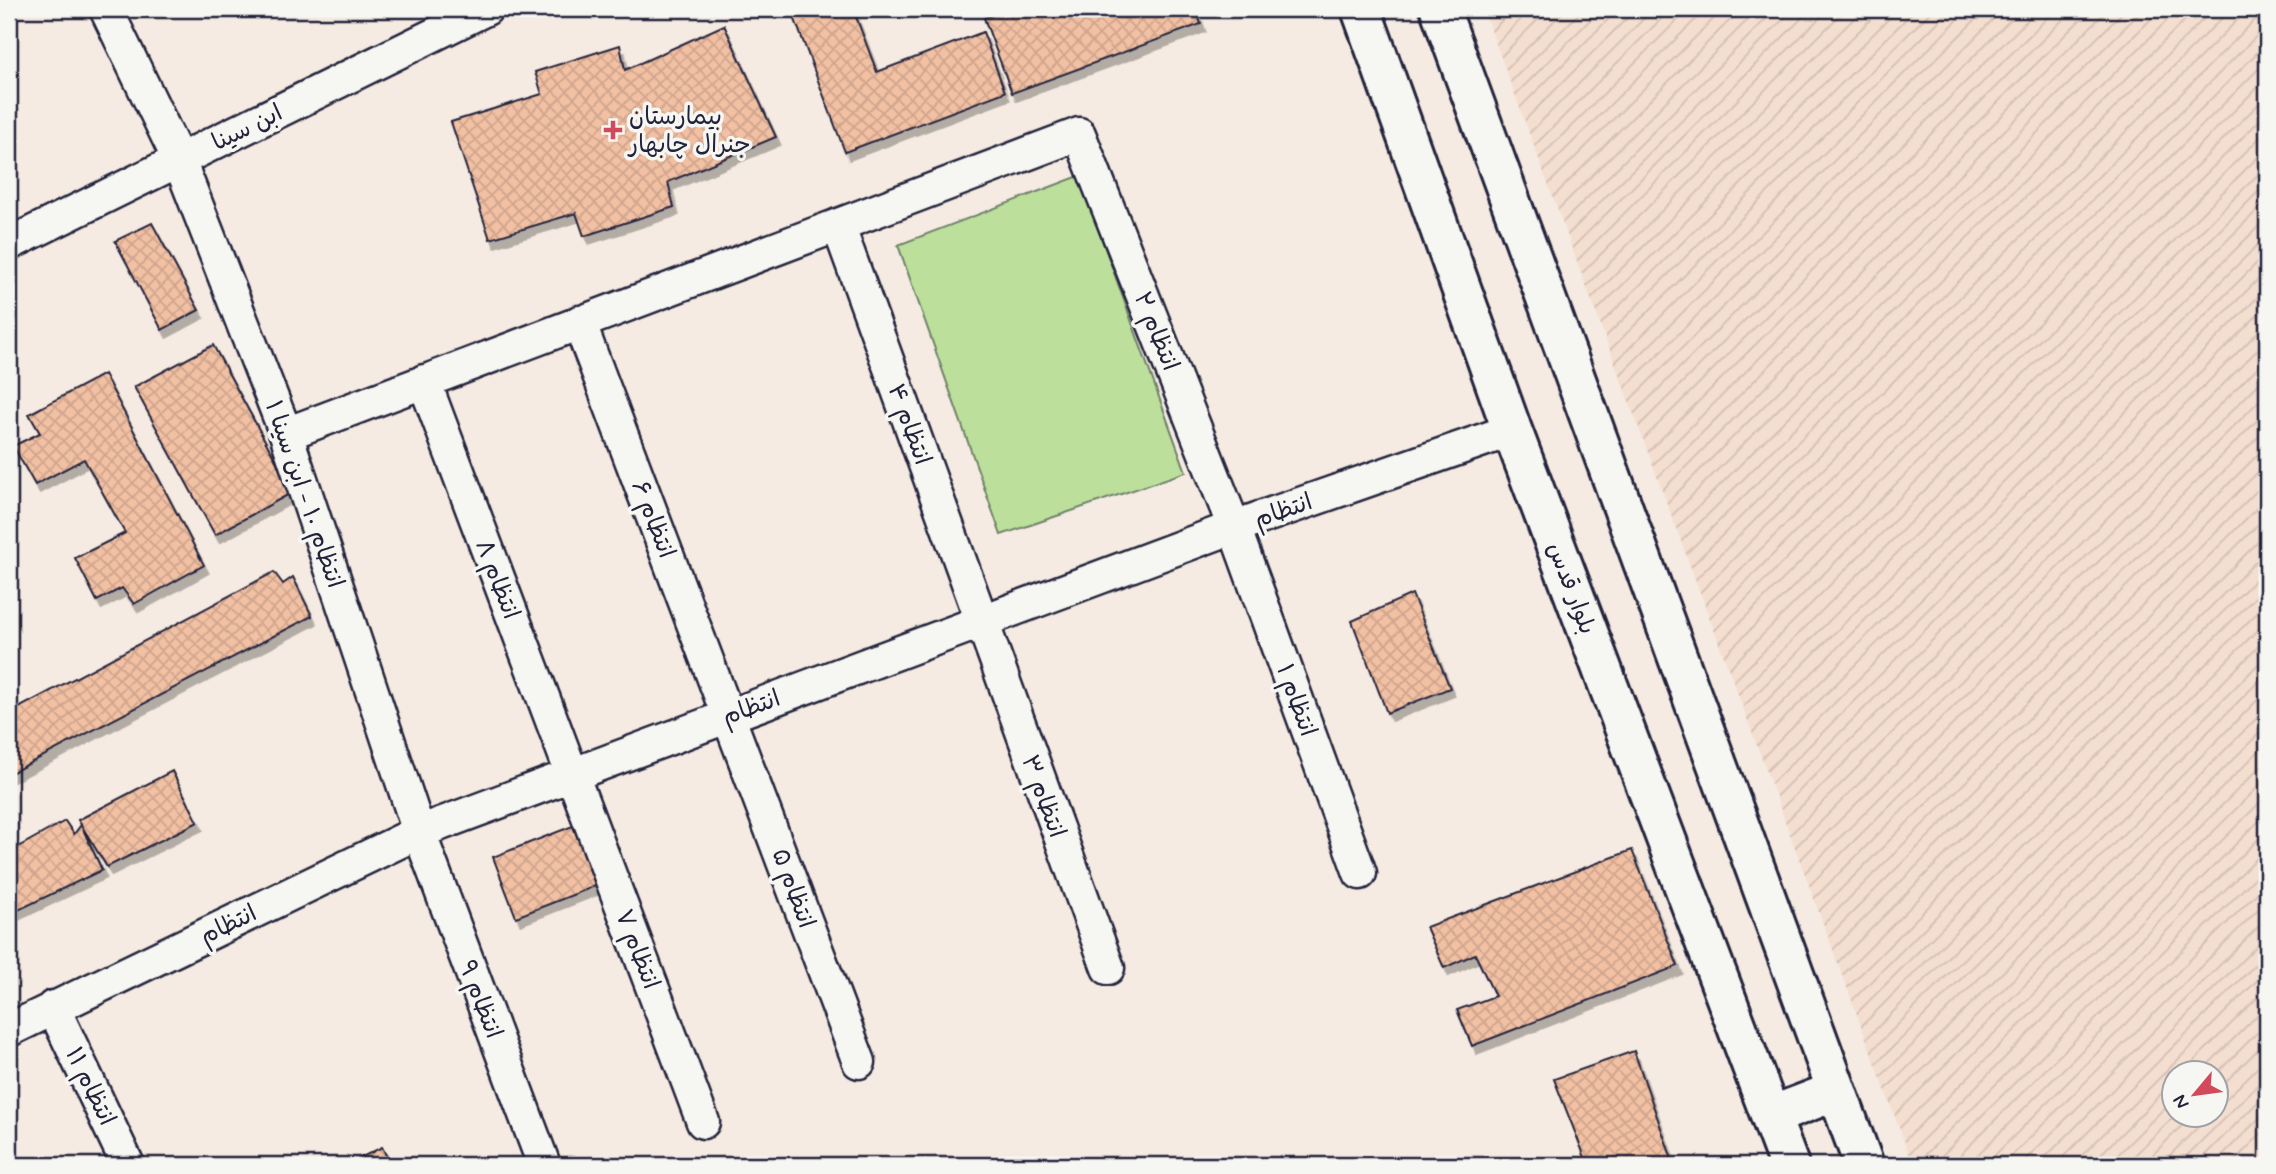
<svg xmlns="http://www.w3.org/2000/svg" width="2276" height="1174" font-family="Mynerve,'Playpen Sans Arabic',sans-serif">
  <defs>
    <pattern id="industrial-furrows" width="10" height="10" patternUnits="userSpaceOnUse" patternTransform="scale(1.75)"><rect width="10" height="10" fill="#f4decf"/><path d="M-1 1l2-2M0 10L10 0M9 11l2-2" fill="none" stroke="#d1beb3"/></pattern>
    <pattern id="building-cross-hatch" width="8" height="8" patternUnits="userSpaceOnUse" patternTransform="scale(1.75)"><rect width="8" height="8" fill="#f2c0a3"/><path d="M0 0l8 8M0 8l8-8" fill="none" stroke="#cfa58d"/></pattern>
    <filter id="shadow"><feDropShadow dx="4.5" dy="8" stdDeviation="0" flood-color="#0004"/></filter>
  </defs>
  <rect width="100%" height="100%" fill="#f5ebe2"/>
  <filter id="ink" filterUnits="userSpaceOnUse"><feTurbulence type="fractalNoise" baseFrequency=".0143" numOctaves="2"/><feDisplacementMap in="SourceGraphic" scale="14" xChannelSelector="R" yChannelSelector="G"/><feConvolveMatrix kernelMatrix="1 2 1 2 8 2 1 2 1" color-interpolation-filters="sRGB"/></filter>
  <g filter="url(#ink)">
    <path fill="url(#industrial-furrows)" fill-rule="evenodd" d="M1483 9H2267V1165H1913ZM2174 1072H2216V1114H2174Z"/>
    <path fill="#bce09b" stroke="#6f816b" stroke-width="2" d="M1079 176 1186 472 1001 535 898 245Z"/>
    <path fill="url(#building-cross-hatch)" stroke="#22223b" stroke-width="2" filter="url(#shadow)" d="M791 9H853L877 72 983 32 1005 92 845 152Z
      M1010 9H1196L1201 24 1012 93 984 18Z
      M724 25 776 137 668 182 674 207 584 236 576 213 490 239 451 122 542 94 535 72 620 45 625 70Z
      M152 223 199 310 162 330 115 241Z
      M213 345 293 492 215 535 134 387Z
      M104 374 204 565 134 604 122 588 97 601 75 558 125 533 84 459 35 485 13 446 40 433 29 414Z
      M274 572 283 584 293 577 312 616 9 774V713Z
      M1412 594 1450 688 1387 713 1352 621Z
      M172 771 198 822 107 867 78 820Z
      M588 820 611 880 516 917 493 857Z
      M65 821 74 834 81 825 102 870 12 913 9 905V852Z
      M1632 850 1678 966 1472 1046 1457 1010 1495 996 1475 954 1444 968 1426 927Z
      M1634 1051 1674 1165H1588L1554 1079Z
      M382 1147 391 1165H346Z"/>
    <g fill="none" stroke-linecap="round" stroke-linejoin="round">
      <g stroke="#22223b" stroke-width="37">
        <path id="minor" d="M106 9 179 160 286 434 419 832 544 1165
          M838 225 1108 968
          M9 244 486 9
          M579 322 859 1062
          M424 381 703 1122
          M286 434 1079 134 1234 527 1360 873
          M53 1007 128 1165
          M9 1030 419 832 1234 527 1512 430"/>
      </g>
      <g stroke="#22223b" stroke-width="44">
        <path id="secondary" d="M1361 9 1512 430 1789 1165
          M1440 9 1864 1165
          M1771 1116 1836 1091"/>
      </g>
      <use href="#minor" stroke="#f6f6f2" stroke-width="32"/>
      <use href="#secondary" stroke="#f6f6f2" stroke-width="38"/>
    </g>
  </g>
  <path fill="#d1495b" stroke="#f6f6f2" stroke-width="2.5" d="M609.5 119.5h7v7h7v7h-7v7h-7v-7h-7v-7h7z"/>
  <g text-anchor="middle" stroke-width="7" stroke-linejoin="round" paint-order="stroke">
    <g font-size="24" fill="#22223b" stroke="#f6f6f2" text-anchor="start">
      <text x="629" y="124">بیمارستان<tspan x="629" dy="28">جنرال چابهار</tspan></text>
    </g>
    <g font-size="24" fill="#22223b" stroke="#f6f6f2">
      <text transform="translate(247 127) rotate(-26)" y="8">ابن سینا</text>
      <text transform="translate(1157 331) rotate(68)" y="8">انتظام ۲</text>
      <text transform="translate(910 424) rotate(70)" y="8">انتظام ۴</text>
      <text transform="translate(305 494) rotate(71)" y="8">انتظام ۱۰ - ابن سینا ۱</text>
      <text transform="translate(1283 510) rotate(-19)" y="8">انتظام</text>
      <text transform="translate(654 519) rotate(69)" y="8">انتظام ۶</text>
      <text transform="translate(498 579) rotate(69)" y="8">انتظام ۸</text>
      <text transform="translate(1572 588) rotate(69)" y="8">بلوار قدس</text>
      <text transform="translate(1297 700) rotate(70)" y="8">انتظام ۱</text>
      <text transform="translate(751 707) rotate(-20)" y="8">انتظام</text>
      <text transform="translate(1044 796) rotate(70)" y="8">انتظام ۳</text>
      <text transform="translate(794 888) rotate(70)" y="8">انتظام ۵</text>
      <text transform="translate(228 924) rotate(-26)" y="8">انتظام</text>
      <text transform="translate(638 949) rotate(69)" y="8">انتظام ۷</text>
      <text transform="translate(481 999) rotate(69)" y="8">انتظام ۹</text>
      <text transform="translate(91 1086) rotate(64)" y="8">انتظام ۱۱</text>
    </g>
  </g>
  <rect width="2276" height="1174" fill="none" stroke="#f6f6f2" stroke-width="35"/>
  <rect x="18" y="18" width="2241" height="1139" fill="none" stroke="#22223b" stroke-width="2.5" filter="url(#ink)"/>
  <g transform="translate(2195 1094) rotate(241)"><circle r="33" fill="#f6f6f2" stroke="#a1a1a9" stroke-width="2"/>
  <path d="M0-5L12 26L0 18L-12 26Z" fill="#d1495b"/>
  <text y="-10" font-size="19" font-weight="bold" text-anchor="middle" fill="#22223b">N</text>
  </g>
</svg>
